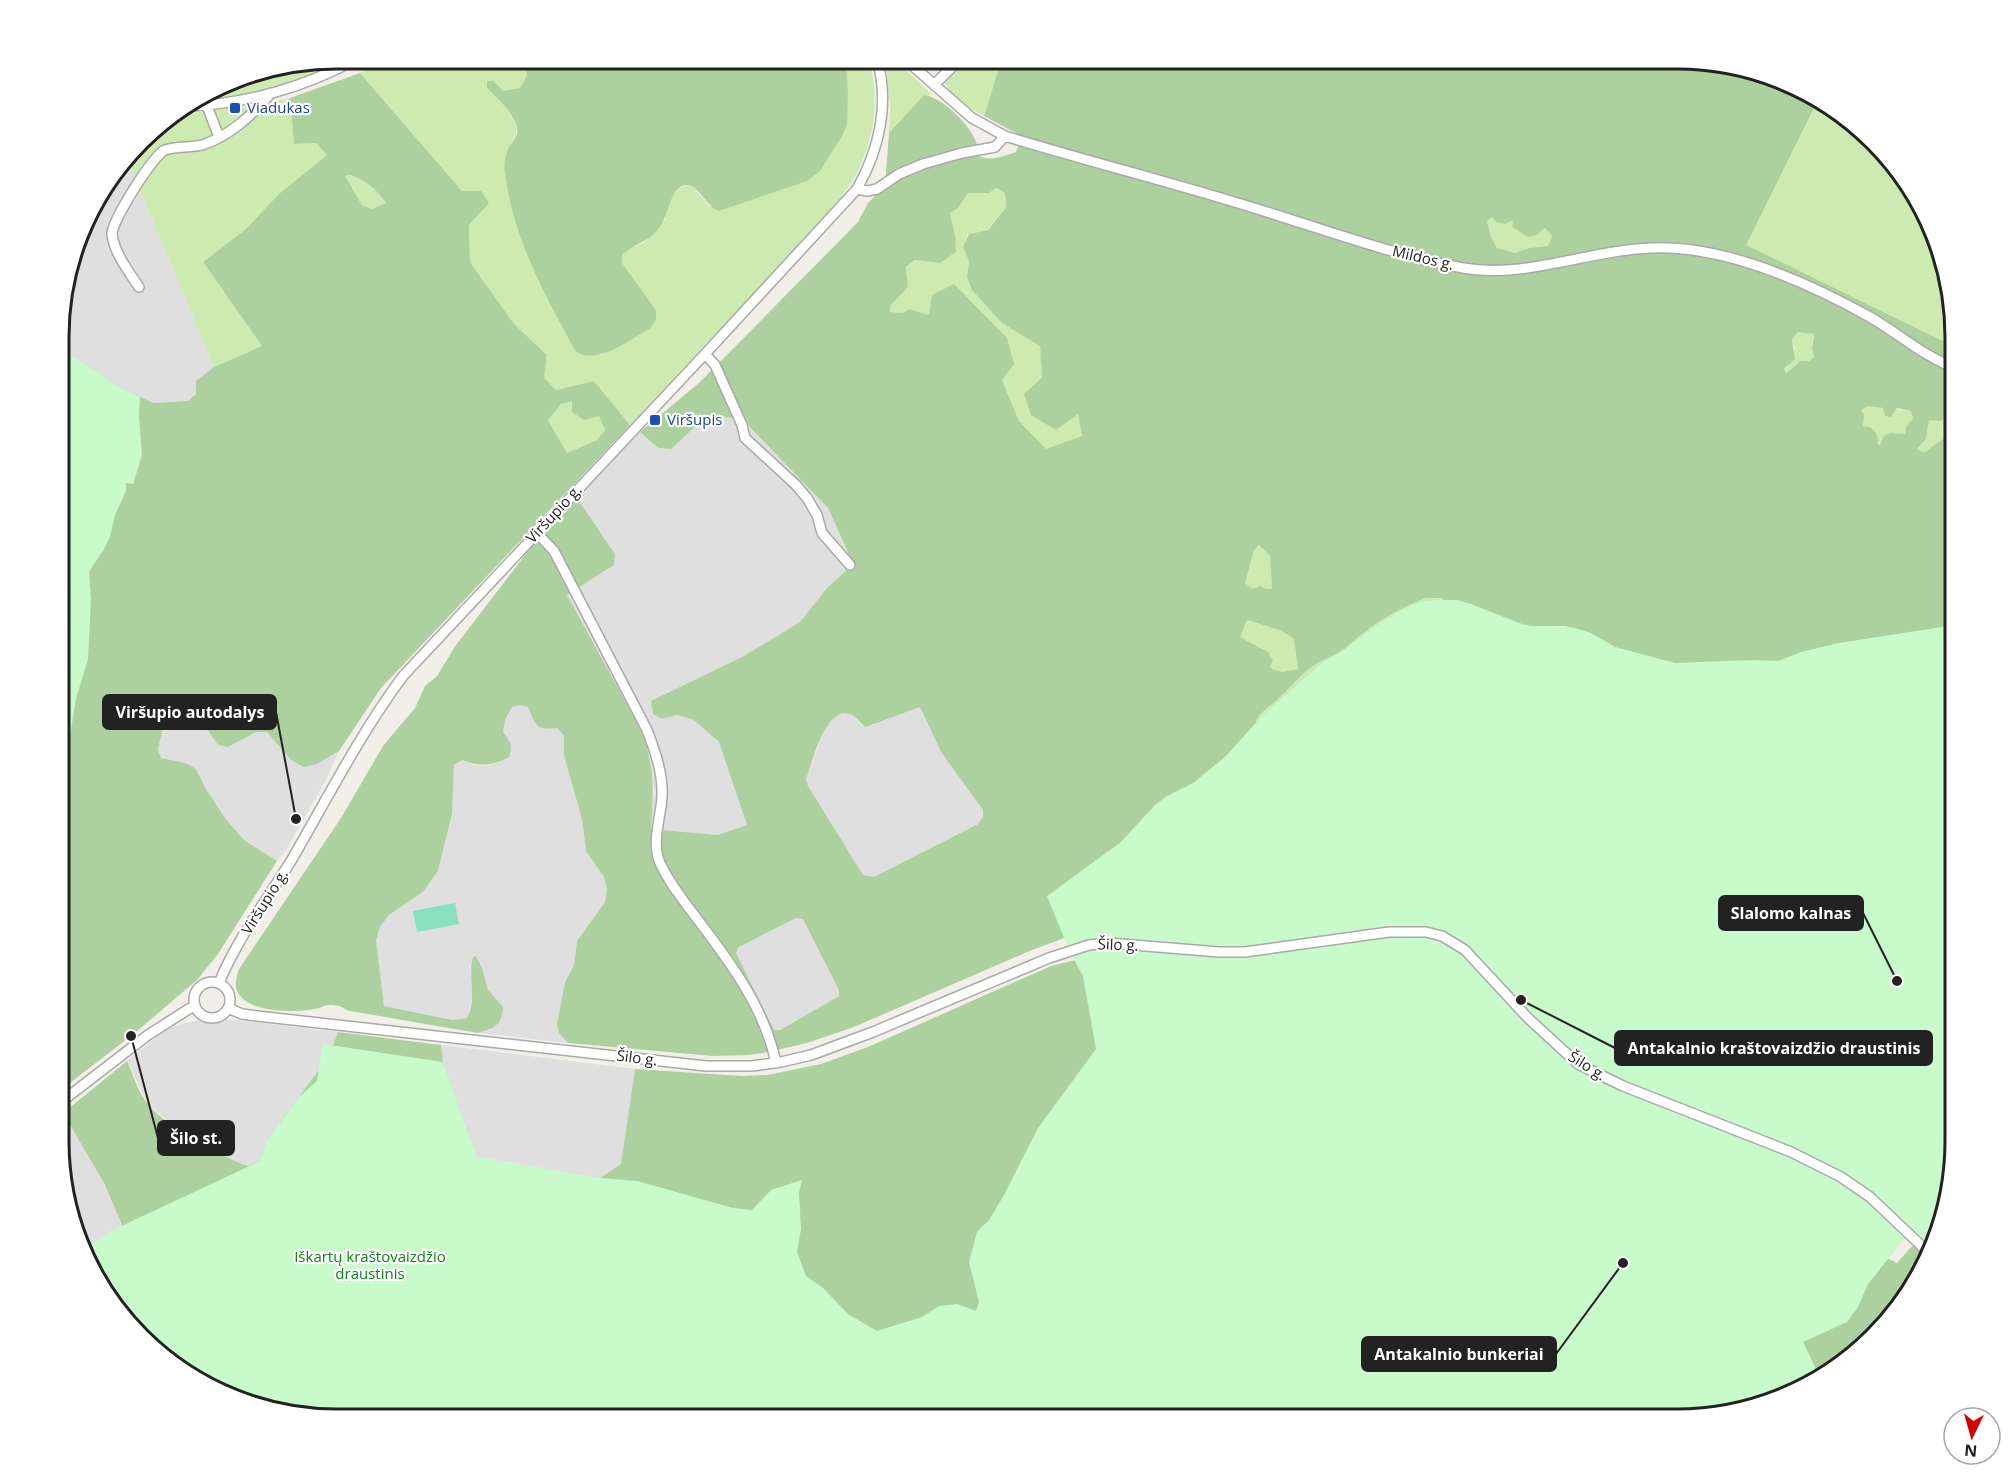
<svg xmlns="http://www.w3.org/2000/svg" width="2014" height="1478" font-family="'Open Sans',sans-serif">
  <rect width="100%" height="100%" fill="#f2efe9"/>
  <path fill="#e0dfdf" d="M128 161 214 367 196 381V394L188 401 154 403 119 387 61 348V301L87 214Z
    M716 415 742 419 828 508 851 559 846 571 827 588 800 622 744 656 652 702 653 714 662 719 677 715 695 720 719 742 748 825 718 835 651 829 654 790 650 752 641 730 567 595 614 565 615 554 577 498 640 432 658 448 671 449 696 426Z
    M520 705 528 707 536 726 557 728 564 736V756L582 819 586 851 604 877 607 890 605 902 577 941 574 965 565 982 557 1024 559 1033 568 1043 478 1033 490 1030 493 997 488 990 482 968 470 965 473 996 467 1018 453 1020 384 1006 376 940 380 927 389 915 423 892 438 872 452 814 454 765 462 760 474 765 485 766 496 764 505 720 512 707Z
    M920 707 941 752 983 810V817L978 824 874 877H868L862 875 808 786 806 779 826 725 833 717 845 714 853 715 861 725 867 727Z
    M175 714 199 718 218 745 228 747 256 732H267L291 760 317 764 339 751 326 780 285 852 277 861 244 840 225 818 206 789 196 769 186 763 161 758 158 751 165 718Z
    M796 918 804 919 840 990 839 996 780 1030H774L736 953 739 947Z
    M203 1020H234L338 1032 329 1056 266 1142 260 1161 247 1166 222 1157 177 1129 147 1103 127 1061 164 1031 184 1023Z
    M441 1045 635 1069 621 1164 600 1178 477 1157 443 1062Z
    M63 1113 104 1183 157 1306 96 1280 61 1177V1114Z"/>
  <path fill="#cdebb0" d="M337 59H346C300 83 249 96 197 101L231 80Z
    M383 59H524L527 75 520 88 503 91 494 81H487V88C498 99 518 115 516 132 516 137 510 144 508 149L600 356 651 328 656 320V310L622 263V255L628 249 643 243 665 219 672 196 678 188 686 186 693 187 710 207 848 93 846 59H868C880 91 875 132 861 164 854 181 842 196 831 211L630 425 594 381 556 390 543 378 547 355 514 324 470 262 469 225 488 203 462 191 360 73Z
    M886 59H895L932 95H924L889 133 890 107Z
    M930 59H1005L997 74 984 116C973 109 958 103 951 93 942 81 941 69 930 59Z
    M290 98 294 144 316 143 328 155 280 194 246 229 203 262 262 346 214 367 128 161 153 128 174 115 244 107Z
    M1818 100 1847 116 1927 214 1955 319V347L1745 245Z
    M350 175C366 180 376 190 387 203L372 209 362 205 345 176Z
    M995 188 1005 193 1006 207 987 230 968 234 963 247 969 261 967 278 1002 323 1040 345 1042 378 1078 414 1082 436 1046 450 1019 421 1002 380 930 315 910 309 903 313 890 312V306L908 287 906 267 916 260 940 263 955 235 950 212 958 208 968 193H989Z
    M1492 217 1513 220 1537 235 1545 228 1552 236 1548 246 1529 248 1515 253 1497 248 1491 237 1487 221Z
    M1798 332 1814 334 1812 343 1814 357 1809 361H1800L1786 375 1784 369 1788 367 1795 349 1792 339Z
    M572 400 599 416 605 430 597 440 567 453 548 420 561 404Z
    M1868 406 1911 411 1914 418 1906 427 1905 434 1892 433 1880 445 1863 426 1861 410Z
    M1948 417 1955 421V432H1951L1924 454 1917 449 1926 439 1929 419Z
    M1259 545 1270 556 1272 589H1253L1245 583 1254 550Z
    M1426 598H1442L1445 602 1256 724 1255 720C1262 712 1271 706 1279 698 1292 686 1301 674 1316 664 1326 658 1339 654 1348 646 1375 622 1391 612 1426 598Z
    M1247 620 1282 631 1294 639 1298 669 1282 672 1272 669 1262 648 1239 637Z"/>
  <path fill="#add19e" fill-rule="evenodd" d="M524 59H846L848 93 847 125 842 136 820 171 807 181 719 211C706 206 701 190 691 186 672 180 670 209 664 219 653 243 638 240 622 255V263L656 310V320L651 328C630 339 600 365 576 352 545 295 513 239 505 172 504 166 505 156 508 149 510 144 516 139 517 133 519 117 497 98 487 88V81H494L503 91 520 88 527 75Z
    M1005 59H1695L1783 80 1818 100 1746 245 1955 347V421L1948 417 1940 421 1929 420 1926 439 1917 449 1924 453 1952 432H1955V1159L1073 935 1032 950 854 1027 807 1043 768 1052 749 1055 713 1056 568 1043 559 1033 557 1024 565 982 574 965 577 941 605 902 607 889 604 877 586 851 582 819 564 756V736L557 728C535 730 536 726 528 707L520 705 512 707 505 720 503 732C510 741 513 746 509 757 492 766 480 767 462 760L454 765 452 814 438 871 423 892 389 915 380 927 376 940 384 1006 453 1020 467 1018C478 997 467 977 473 957L476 956 482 968 488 990 503 1007C502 1026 494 1028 478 1033L350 1011C344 1009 339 1005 333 1005 325 1004 322 1008 315 1009 295 1013 247 1013 237 991 234 984 237 976 239 969L341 818 383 746 415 708 425 686 437 676 456 645 532 546 577 498 615 554 614 565 567 595 641 730C655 766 654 790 651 829L718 835 747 825 719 742 694 720 677 715 662 719 653 714 651 701 744 656 800 622 827 588 846 571 851 559 828 508 742 419 716 416 696 426 671 449 658 448 640 432 700 382 858 222 868 203 885 186 889 133 924 95C941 96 974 128 977 145 977 148 977 151 976 154 988 163 1003 156 1016 152L1019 144 1016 133 984 116 997 74ZM996 188 1005 193 1006 207 988 230 969 234 963 247 969 261 967 277 972 290 1002 323 1040 346 1042 378 1024 394 1031 415 1056 430 1078 414 1082 436 1046 449 1019 421 1002 380 1014 364 1007 338 954 284 932 295 929 315 910 309 903 313 890 312V306L908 287 906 267 915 260 940 263 956 252 955 235 950 213 958 208 968 193H989ZM1492 217 1496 222 1505 224 1513 220 1512 227 1528 237 1537 235 1545 228 1552 236 1548 246 1529 248 1515 253 1497 248 1491 237 1487 221ZM1798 332 1814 334 1812 349 1814 357 1809 361H1800L1786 374 1784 369 1795 359 1792 339ZM1868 406 1883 408 1885 416 1891 417 1897 408 1911 411 1913 418 1906 427 1905 434 1891 433 1884 436 1880 445 1878 444C1878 433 1874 427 1863 426L1864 415 1861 410ZM1259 545 1270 556 1272 589H1266L1260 586 1253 589 1245 583 1254 550ZM1426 598H1442L1445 602 1256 724V720C1262 711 1271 706 1279 698 1292 686 1301 674 1316 664 1326 658 1339 654 1348 646 1374 623 1393 611 1426 598ZM1247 620 1282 631 1294 639 1298 669 1282 672 1272 669 1270 666 1273 661 1268 652 1240 637ZM920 707 941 752 983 810V817L978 824 874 877 863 875 808 786 806 779C813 762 825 703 852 715 858 718 860 724 866 727ZM796 918 803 919 839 990V996L780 1030H774L736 953 739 947Z
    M360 73 462 191H481L489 203 469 225 470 262 514 324 547 355 544 378 556 390 594 381 630 425 381 688 339 751 317 764 304 767 291 760 267 732H256L228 747 218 745 199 718 175 714 165 718 158 750 161 758 186 763 196 769 206 789 225 818 244 840 277 861 218 954 197 980 136 1032 61 1090V348L119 387 154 403 188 401 196 394V381L214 367 262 346 203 262 246 229 279 194 327 155 316 143 294 144 290 98ZM350 175C366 180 377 190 386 203L372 209 362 205 345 176ZM572 401V412L584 420 599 416 605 430 597 440 567 453 548 420 561 404Z
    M1076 960 1885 1257 1897 1263 1913 1245 1926 1258 1898 1311 1800 1391 1677 1419H319L247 1405 167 1362 157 1306 104 1183 63 1113 127 1061C133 1074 138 1093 148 1104 169 1129 217 1155 248 1166L260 1161 266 1142 329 1056 338 1032 441 1045 443 1062 477 1157 496 1181 600 1178 621 1164 635 1069 742 1076 767 1075 821 1064 868 1047 1051 966Z"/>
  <path fill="#c8facc" d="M61 348 119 387 140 397 139 416 142 455 133 484 126 483V491L115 515 110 537 104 549 89 572 91 599 88 659 76 699 62 783 69 874 67 912 61 924Z
    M1434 600H1457L1471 604 1522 624 1532 626H1565L1578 629 1591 633 1615 647 1675 663 1753 660 1778 661 1801 652 1839 643 1955 625V1159L1941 1231 1931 1250 1909 1233 1868 1284 1858 1307 1847 1322 1803 1342 1819 1375 1800 1391 1677 1419H319L247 1405 167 1362 96 1280 85 1250 113 1230 260 1161 266 1142 299 1097 317 1081 323 1044 443 1062 477 1157 600 1178 637 1181 733 1208 752 1210 771 1190 802 1180 799 1193 801 1229 797 1252 806 1276 823 1288 848 1314 877 1331 922 1317 939 1306 957 1304 976 1311 979 1302 969 1262 977 1232 989 1220 1004 1195 1038 1128 1096 1049 1083 976 1069 950 1047 896 1121 842 1155 805 1167 796 1193 783 1225 757 1262 716 1321 664 1343 651 1373 628 1400 611 1420 602Z"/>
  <path fill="#88e0be" d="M455 903 459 924 417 932 413 911Z"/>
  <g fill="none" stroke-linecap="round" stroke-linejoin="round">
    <g stroke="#a9a9a9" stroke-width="12">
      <path id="street" d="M905 59 972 118 1005 136C1083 160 1163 180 1241 204 1315 226 1388 254 1463 268 1526 279 1589 250 1652 248 1725 245 1807 282 1870 317 1887 327 1903 339 1920 350 1931 357 1943 363 1955 369
        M934 85 960 59
        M188 106C246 104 306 87 356 59
        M207 106 219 137
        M857 189 867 191 877 189 899 174 923 164 962 153 995 147 1005 136
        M139 287C129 272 114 253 112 234 112 221 153 155 165 150 176 146 190 148 202 145 228 137 254 114 271 93
        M705 354 715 365 742 425 745 438 796 485 807 498 817 515 822 533 850 565
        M537 533 554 551 647 730C655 751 663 773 662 796 661 818 651 842 660 863 670 885 687 905 701 924 733 966 765 1010 776 1063
        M194 1000a18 18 0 1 1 36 0a18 18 0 1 1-36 0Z
        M219 983C237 939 266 901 291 861 327 799 360 734 403 676L705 354 857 189C879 150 890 104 877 59
        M228 1008 242 1014 257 1016 706 1066H752L781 1062 811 1055 873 1032 1049 958 1089 945 1109 943 1219 952H1245L1389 932H1426L1442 936 1465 950 1528 1018 1578 1064 1623 1086 1791 1152 1841 1177 1870 1197 1929 1253
        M61 1102 148 1035 195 1005"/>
    </g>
    <use href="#street" stroke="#fff" stroke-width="9"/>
  </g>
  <g fill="#1a4fb4" stroke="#fff" stroke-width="2">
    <rect x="229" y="102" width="12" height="12" rx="3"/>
    <rect x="649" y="414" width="12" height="12" rx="3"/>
  </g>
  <g text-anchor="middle" stroke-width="4.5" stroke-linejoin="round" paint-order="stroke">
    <g font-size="15" fill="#164399" stroke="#fff" text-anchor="start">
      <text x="247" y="113">Viadukas</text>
      <text x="667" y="425">Viršupis</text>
    </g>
    <g font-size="15" fill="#222" stroke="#fff">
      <text transform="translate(1423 258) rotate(13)" y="5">Mildos g.</text>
      <text transform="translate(554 514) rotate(-47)" y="5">Viršupio g.</text>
      <text transform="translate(265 902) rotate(-58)" y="5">Viršupio g.</text>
      <text transform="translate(1118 945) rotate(2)" y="5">Šilo g.</text>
      <text transform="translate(637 1058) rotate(7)" y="5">Šilo g.</text>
      <text transform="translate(1587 1066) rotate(32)" y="5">Šilo g.</text>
    </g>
    <g font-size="15" fill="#0c8416" stroke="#fff">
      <text x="370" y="1262">Iškartų kraštovaizdžio<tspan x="370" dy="17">draustinis</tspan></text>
    </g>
  </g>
  <path d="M0 0H2014V1478H0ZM337 69H1677A268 268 0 0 1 1945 337V1141A268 268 0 0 1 1677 1409H337A268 268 0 0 1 69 1141V337A268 268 0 0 1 337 69Z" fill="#fff" fill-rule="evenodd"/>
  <path fill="none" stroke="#222" stroke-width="3" d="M337 69H1677A268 268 0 0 1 1945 337V1141A268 268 0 0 1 1677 1409H337A268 268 0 0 1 69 1141V337A268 268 0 0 1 337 69Z"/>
  <path fill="none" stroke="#222" stroke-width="2" d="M296 819L276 712M1897 981L1863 913M1521 1000L1615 1048M131 1036L158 1138M1623 1263L1556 1354"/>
  <g fill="#222" stroke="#fff" stroke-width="2">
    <circle cx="296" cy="819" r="6"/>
    <circle cx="1897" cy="981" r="6"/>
    <circle cx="1521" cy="1000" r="6"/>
    <circle cx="131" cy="1036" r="6"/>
    <circle cx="1623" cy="1263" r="6"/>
  </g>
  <g fill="#222" stroke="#222" stroke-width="2">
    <rect x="103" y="695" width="173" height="34" rx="6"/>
    <rect x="1719" y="896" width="144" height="34" rx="6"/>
    <rect x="1615" y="1031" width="317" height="34" rx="6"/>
    <rect x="158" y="1121" width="76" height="34" rx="6"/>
    <rect x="1362" y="1337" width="194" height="34" rx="6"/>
  </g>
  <g font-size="16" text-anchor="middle" font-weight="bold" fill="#fff">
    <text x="190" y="718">Viršupio autodalys</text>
    <text x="1791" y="919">Slalomo kalnas</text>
    <text x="1774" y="1054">Antakalnio kraštovaizdžio draustinis</text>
    <text x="196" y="1144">Šilo st.</text>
    <text x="1459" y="1360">Antakalnio bunkeriai</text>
  </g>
  <g transform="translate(1972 1436) rotate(185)"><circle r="28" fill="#ffffff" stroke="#a7a7a7" stroke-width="1.5"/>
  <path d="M0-4.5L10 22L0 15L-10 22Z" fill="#d40000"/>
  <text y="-9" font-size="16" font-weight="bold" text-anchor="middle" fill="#222222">N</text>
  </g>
</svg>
